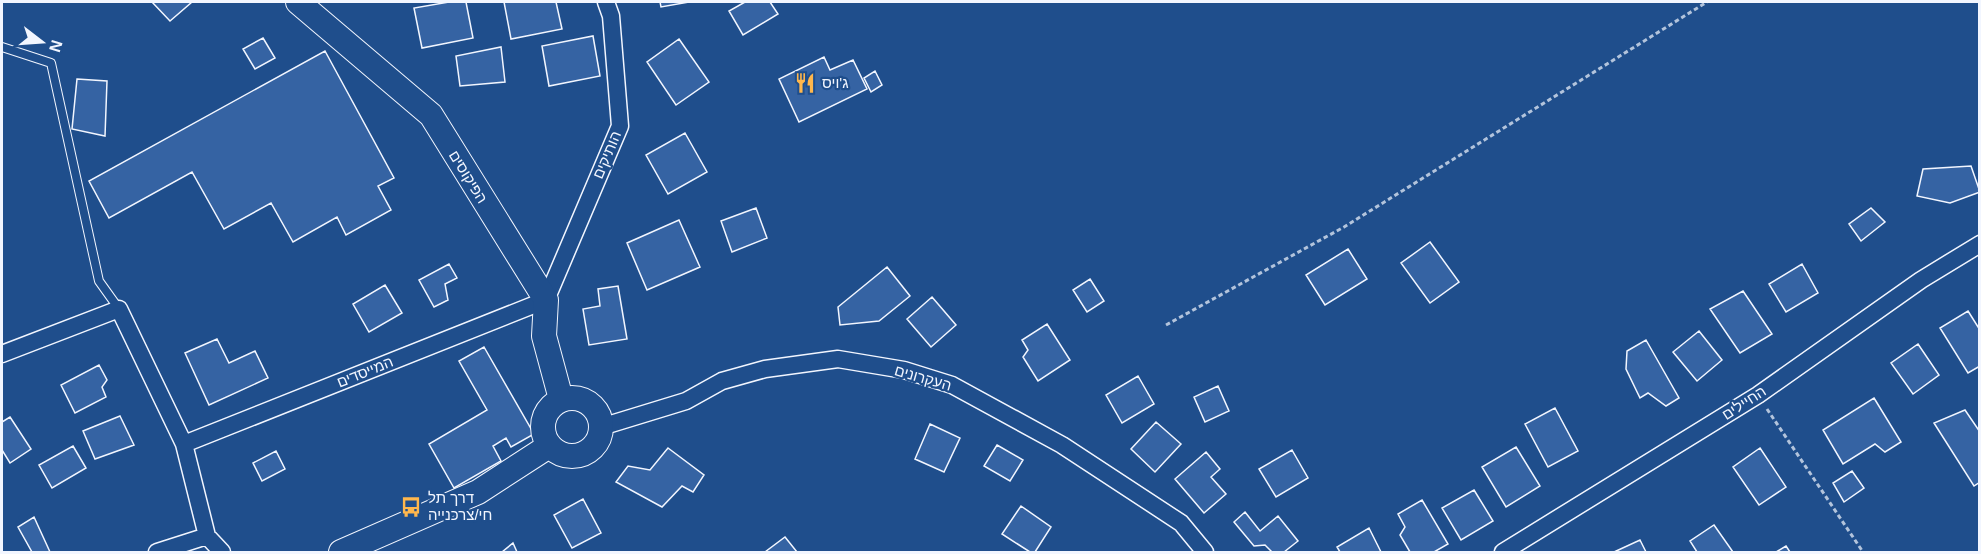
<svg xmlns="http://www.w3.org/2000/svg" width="1981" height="554" font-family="Arial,'Noto Sans Hebrew',sans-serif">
  <rect width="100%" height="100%" fill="#1f4e8c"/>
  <path fill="#3563a3" stroke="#f2f6ff" stroke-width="1.5" d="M152 2H192L170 21Z
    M449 2H466L473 38 422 48 414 8Z
    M504 2H556L562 29 511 39Z
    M660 2H689L661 7Z
    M745 2H770L778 14 743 35 729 11Z
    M593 36 600 76 549 86 542 46Z
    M263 38 275 58 255 69 243 49Z
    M679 39 709 82 676 105 647 62Z
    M501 47 505 82 460 86 456 56Z
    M325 51 394 178 378 186 391 210 346 235 337 217 293 242 271 203 224 229 192 172 109 218 89 181Z
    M824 57 830 70 853 60 867 89 799 122 779 79Z
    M875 71 882 85 871 92 864 78Z
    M77 79 107 81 105 136 72 129Z
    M685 133 707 172 668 194 646 155Z
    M1971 166 1980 192 1950 203 1917 196 1923 169Z
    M756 208 767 238 732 252 721 221Z
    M1871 208 1885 222 1861 241 1849 224Z
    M679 220 700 267 647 290 627 243Z
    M1430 242 1459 282 1430 303 1401 263Z
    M1348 249 1367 279 1325 305 1306 275Z
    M449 264 457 278 445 284 448 300 434 307 419 280Z
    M1802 264 1818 293 1786 312 1769 284Z
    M887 267 910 296 879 321 840 325 838 307Z
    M1090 279 1104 301 1087 312 1073 290Z
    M385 285 402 313 369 332 353 304Z
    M618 286 627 339 589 345 583 309 600 306 598 289Z
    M1743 291 1772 334 1740 353 1710 309Z
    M932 297 956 325 931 347 907 319Z
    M1968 311 1980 330V366L1968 373 1940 328Z
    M1047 324 1070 360 1038 381 1023 357 1028 350 1022 340Z
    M1699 331 1722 360 1697 381 1673 352Z
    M217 339 229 363 255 351 268 378 209 405 185 353Z
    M1646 340 1679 398 1666 406 1648 393 1640 398 1626 369 1627 351Z
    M1918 344 1939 375 1913 394 1891 363Z
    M484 347 534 434 511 447 506 438 493 446 501 461 454 488 429 444 487 410 459 361Z
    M99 365 107 380 102 387 106 397 75 413 61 385Z
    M1138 376 1154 404 1122 423 1106 395Z
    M1218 386 1229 411 1205 422 1194 397Z
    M1874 398 1901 442 1885 452 1875 444 1843 464 1823 430Z
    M1555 408 1578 451 1548 467 1525 424Z
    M1965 410 1980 432V482L1974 486 1934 423Z
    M120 416 134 445 95 459 83 431Z
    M10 417 31 449 10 463 2 450V422Z
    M1156 422 1181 444 1155 472 1131 449Z
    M930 424 960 438 944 472 915 459Z
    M997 445 1023 460 1010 481 984 466Z
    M73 446 86 468 52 488 39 465Z
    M1516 447 1540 486 1506 507 1482 467Z
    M668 448 704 475 693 492 682 486 662 507 616 482 628 466 650 470Z
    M1760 448 1786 487 1759 505 1733 467Z
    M1292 450 1308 478 1276 497 1259 469Z
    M276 451 285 469 262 481 253 463Z
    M1206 452 1220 469 1211 477 1226 494 1204 513 1175 479Z
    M1852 471 1864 488 1844 502 1833 483Z
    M1474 490 1493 521 1461 540 1442 508Z
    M583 499 601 533 572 548 554 515Z
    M1422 500 1448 544 1434 552H1410L1400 535 1405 527 1398 514Z
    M1021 506 1051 527 1035 552H1030L1002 534Z
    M1245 512 1260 531 1278 516 1298 541 1284 552H1272L1265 545 1254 546 1234 522Z
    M34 517 50 552H32L18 527Z
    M1714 525 1733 552H1697L1690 541Z
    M1369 528 1381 552H1340L1337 547Z
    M785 537 797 552H765Z
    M1640 540 1646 552H1614Z
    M513 543 517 552H502Z
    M1786 546 1790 552H1776Z"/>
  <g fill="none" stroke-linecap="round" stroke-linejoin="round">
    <g stroke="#f2f6ff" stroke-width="10">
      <path id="lane" d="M2 47 51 63 99 281 119 309"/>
    </g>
    <g stroke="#f2f6ff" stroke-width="19">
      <path id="street" d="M2 354 119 309 184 444 207 536 222 552
        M601 427 686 401 722 381 765 369 838 359 904 370 952 385 1062 445 1181 523 1205 552
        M184 444 546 300 620 126 611 16 606 2
        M157 552 207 536
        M1503 552 1758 395 1921 280 1980 244"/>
    </g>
    <g stroke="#f2f6ff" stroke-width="26">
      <path id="secondary" d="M298 2 431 115 546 300 544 336 561 399
        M543 427a29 29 0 1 1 58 0a29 29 0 1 1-58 0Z
        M341 552 478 492 549 446"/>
    </g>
    <path stroke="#b3c4dc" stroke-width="3" stroke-dasharray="4.5 3" stroke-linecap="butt" d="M1166 325 1344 227 1707 2
      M1767 409 1863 552"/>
    <use href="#lane" stroke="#1f4e8c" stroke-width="8"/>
    <use href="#street" stroke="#1f4e8c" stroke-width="16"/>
    <use href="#secondary" stroke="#1f4e8c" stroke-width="24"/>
  </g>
  <defs>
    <g id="restaurant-bare" transform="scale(1.62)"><path d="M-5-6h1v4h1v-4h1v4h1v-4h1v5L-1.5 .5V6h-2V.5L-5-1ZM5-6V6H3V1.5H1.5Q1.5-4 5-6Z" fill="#ffb74d" stroke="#1f4e8c" stroke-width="2.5" paint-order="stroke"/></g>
    <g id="bus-bare" transform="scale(1.62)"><path d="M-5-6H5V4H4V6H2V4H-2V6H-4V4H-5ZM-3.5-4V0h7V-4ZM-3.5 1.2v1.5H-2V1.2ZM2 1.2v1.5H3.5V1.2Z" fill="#ffb74d" stroke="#1f4e8c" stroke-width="2.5" paint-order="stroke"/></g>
  </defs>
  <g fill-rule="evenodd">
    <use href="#restaurant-bare" x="805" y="83"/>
    <use href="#bus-bare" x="411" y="507"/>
  </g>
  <g text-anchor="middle" stroke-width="4.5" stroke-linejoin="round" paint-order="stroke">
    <g font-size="15" fill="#f2f6ff" stroke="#1f4e8c" text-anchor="start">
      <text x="822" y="88">ג'ויס</text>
      <text x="428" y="503">דרך תל<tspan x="428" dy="17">חי/צרכנייה</tspan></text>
    </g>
    <g font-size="15" fill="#f2f6ff" stroke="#1f4e8c">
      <text transform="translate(607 155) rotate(-67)" y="5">הותיקים</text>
      <text transform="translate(468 177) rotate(58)" y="5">הפיקוסים</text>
      <text transform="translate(365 372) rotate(-22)" y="5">המייסדים</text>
      <text transform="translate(923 378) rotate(16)" y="5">העקרונים</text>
      <text transform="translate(1744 403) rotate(-33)" y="5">החיילים</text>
    </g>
  </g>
  <rect width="1981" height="554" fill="none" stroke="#f2f6ff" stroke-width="6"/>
  <g transform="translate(42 42) rotate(107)" stroke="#1f4e8c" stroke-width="4.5" paint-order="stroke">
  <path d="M0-4.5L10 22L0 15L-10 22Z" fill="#f2f6ff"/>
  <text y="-9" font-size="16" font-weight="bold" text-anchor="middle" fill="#f2f6ff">N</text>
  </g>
</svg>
